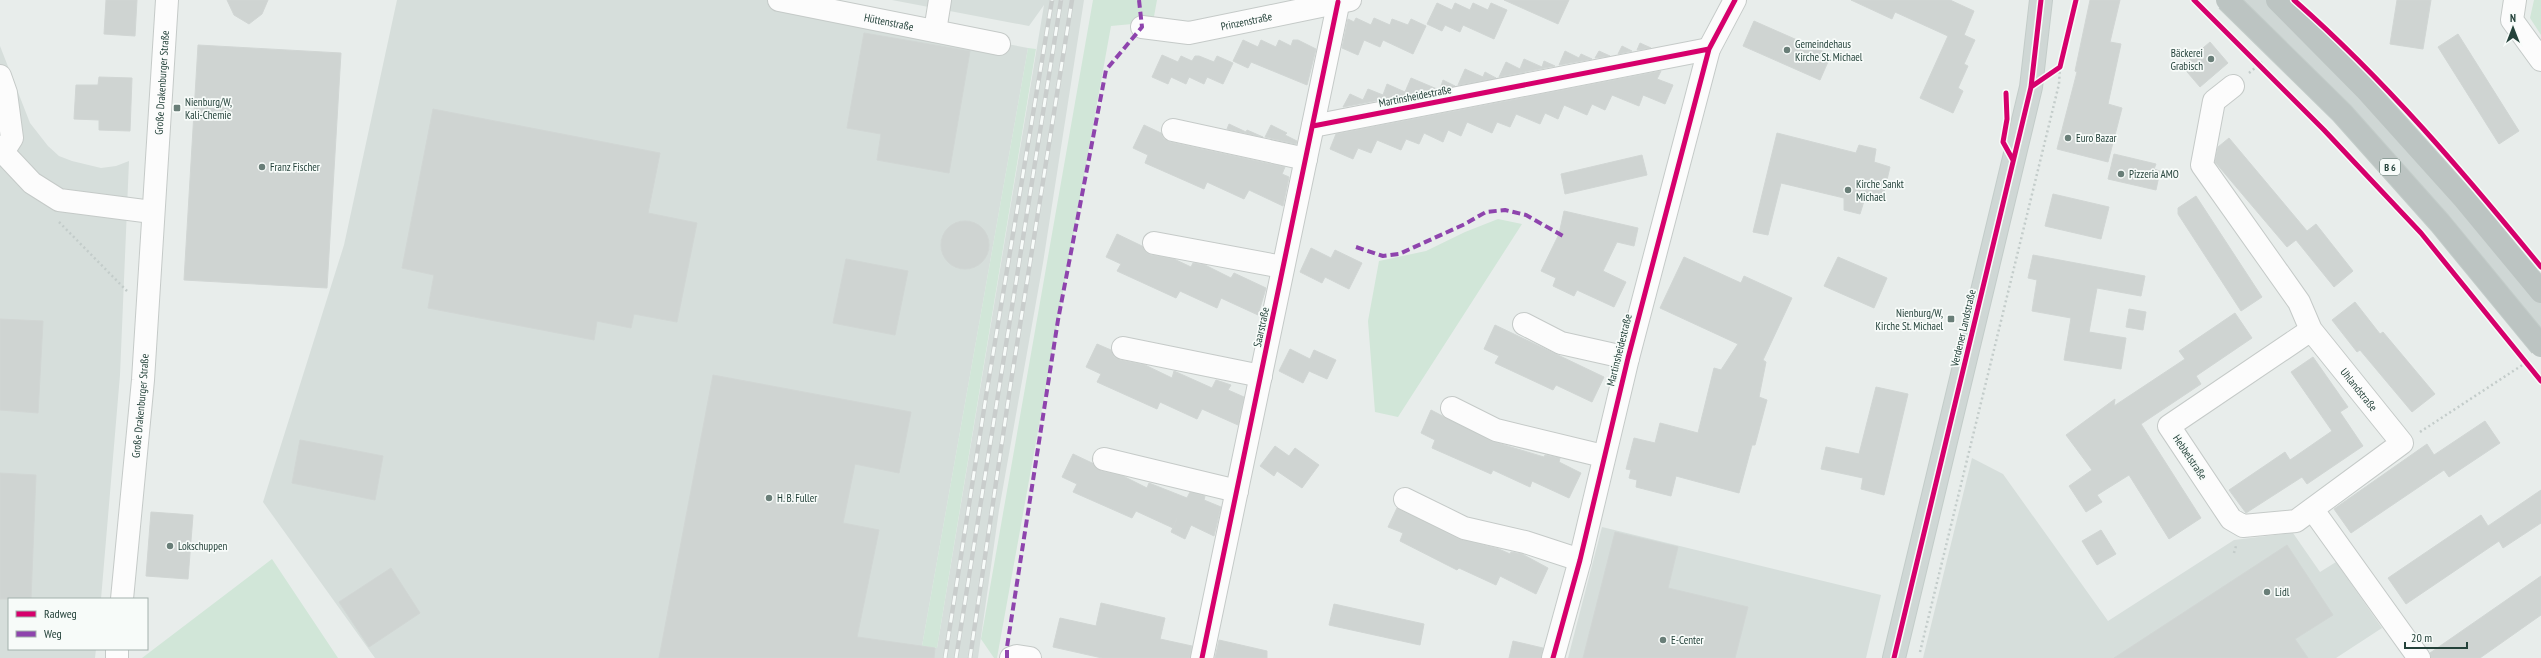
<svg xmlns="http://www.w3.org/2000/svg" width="2541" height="658" font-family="'PT Sans Narrow',sans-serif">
  <rect width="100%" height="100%" fill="#e8edeb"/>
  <path fill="#d6dedb" d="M397 0H779L1028 48 922 646 937 648 1044 5 1029 26 892 0H1084L1043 263 999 510 978 658H375L263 502 344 245Z
    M0 46 30 123 48 146 59 156 72 161 101 168 116 166 129 161 120 375 101 599H9V649H96L95 658H0Z
    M1972 458 2003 474 2108 621 2234 540 2293 533 2320 572 2336 562 2382 628 2336 658H1923Z
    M1602 527 1881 595 1866 658H1568Z"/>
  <path fill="#d1e6d8" d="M1093 0H1157L1153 22 1111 26 997 658H994L981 639Z
    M2534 0H2541V35L2530 18Z
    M1028 48 1036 49 937 648 922 646Z
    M1498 219 1522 224 1398 417 1375 412 1368 321 1379 261 1426 251 1465 232Z
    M272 559 338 658H142Z"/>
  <path fill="#cfd4d2" stroke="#d1d6d4" d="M106 0H137L135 36 104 34Z
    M227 0H268L262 14 249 24 234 15Z
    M1504 0H1569L1558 24Z
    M1851 0H1950L1974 11 1964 35 1975 40 1964 64 1968 66 1958 88 1963 91 1953 113 1920 98 1948 36 1895 12 1892 19Z
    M2090 0H2120L2110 42 2121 44 2108 104 2122 108 2108 162 2057 149 2077 72 2075 71Z
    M2397 0H2431L2423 49 2390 44Z
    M1437 3 1452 10 1455 3 1470 10 1473 3 1488 10 1491 3 1507 10 1494 39 1463 25 1460 32 1445 25 1442 31 1427 24Z
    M1356 18 1371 25 1374 18 1390 25 1392 19 1408 25 1411 19 1426 26 1413 54 1383 40 1380 47 1364 40 1358 55 1342 48 1348 19 1354 22Z
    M1754 21 1831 55 1820 80 1743 46Z
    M864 33 970 51 949 173 877 160 881 134 847 128Z
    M2458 34 2519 131 2499 144 2438 47Z
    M1243 40 1258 47 1261 40 1276 47 1279 40 1291 46 1293 40H1298L1316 49 1307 85 1251 62 1248 68 1233 61Z
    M2210 42 2228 63 2200 87 2182 66Z
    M1640 43 1651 48 1637 50Z
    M198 45 341 53 327 288 184 280Z
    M1622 46 1632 51 1618 54Z
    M1565 51 1579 58 1581 54 1592 59 1559 65Z
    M1599 51 1610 56 1595 58Z
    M1162 55 1178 62 1181 56 1192 61 1195 56H1199L1214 62 1217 56 1233 63 1223 84 1207 77 1204 84 1189 77 1186 84 1171 77 1168 84 1152 77Z
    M1524 59 1542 67 1544 61 1555 66 1499 77 1506 62 1520 69Z
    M1465 69 1483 77 1485 72 1496 78 1458 85Z
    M1661 71 1657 79 1673 85 1665 104 1643 95 1639 106 1612 95 1605 110 1592 104 1587 115 1564 105 1558 119 1545 113 1540 124 1516 114 1510 127 1497 122 1492 133 1467 122 1461 136 1448 130 1443 142 1424 133 1419 144 1406 139 1401 150 1377 140 1371 153 1358 148 1353 159 1330 149 1336 134Z
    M99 77 132 78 130 131 99 130V120L74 119 76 85H98Z
    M1411 78 1437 89 1343 107 1350 94 1363 100 1368 89 1383 95 1387 84 1405 92Z
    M1443 80 1455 86 1440 89Z
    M433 109 660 153 648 213 697 223 677 322 634 314 631 328 597 321 594 340 428 308 434 275 402 268Z
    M1229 124 1246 132 1247 130 1263 137 1227 129Z
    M1144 125 1161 133 1164 139 1170 142 1285 167 1282 174 1289 177 1283 206 1249 190 1244 199 1207 182 1204 189 1145 163 1148 155 1133 148Z
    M1271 125 1287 133 1285 135 1297 141 1296 144 1265 137Z
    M1777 133 1856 153 1859 145 1876 149 1874 162 1890 167 1882 201H1864L1860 214 1844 210V198L1781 183 1768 235 1753 232Z
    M2229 138 2307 231 2316 224 2353 271 2334 287 2296 240 2287 247 2215 162 2218 147Z
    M2114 154 2156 164 2154 169 2160 171 2156 190 2108 179Z
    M1642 155 1647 175 1565 194 1561 174Z
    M2053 194 2109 207 2101 239 2045 226Z
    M2196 196 2262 297 2241 311 2178 214V208Z
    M1564 211 1638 228 1634 246 1617 242 1603 271 1626 282 1614 307 1577 290 1574 296 1553 286 1556 278 1541 271 1559 234Z
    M941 245a24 24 0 1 1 48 0a24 24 0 1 1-48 0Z
    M1117 234 1142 246 1146 252 1151 255 1174 259 1191 267 1193 263 1205 265 1231 278 1234 273 1266 288 1258 315 1221 298 1217 308 1180 291 1176 298 1117 271 1121 264 1106 257Z
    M1311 248 1331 258 1335 250 1362 263 1349 289 1325 277 1322 283 1300 272Z
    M2033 255 2145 276 2141 296 2097 288 2089 332 2126 338 2121 369 2064 360 2071 318 2032 311 2037 280 2028 278Z
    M1684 257 1741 283 1744 276 1792 298 1763 360 1766 362 1759 397 1767 400 1755 445H1752L1739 493 1676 476 1671 496 1636 487 1637 480 1629 478 1631 470 1626 469 1634 438 1655 443 1660 423 1698 433 1714 368 1721 370 1738 344 1660 308Z
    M1838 257 1887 278 1874 308 1824 286Z
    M846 259 908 271 895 335 833 323Z
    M2355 302 2380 334 2383 332 2435 394 2412 412 2360 350 2357 352 2332 320Z
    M2129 309 2146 312 2143 330 2126 327Z
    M2235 313 2252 338 2196 376 2201 384 2141 424 2201 518 2169 539 2129 475 2097 495 2102 502 2086 512 2069 486 2092 470 2066 435 2115 399 2114 406 2185 359 2179 351Z
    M0 319 43 321 38 413 0 410Z
    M1495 325 1604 377 1592 402 1556 385 1553 390 1495 363 1499 356 1484 349Z
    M1097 344 1111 350 1114 357 1120 360 1145 365 1172 378 1174 371 1212 388 1216 380 1231 385 1228 390 1244 397 1238 425 1202 409 1197 419 1160 402 1157 409 1097 382 1101 374 1086 367Z
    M1290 349 1310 359 1314 350 1336 360 1327 379 1309 371 1303 383 1279 371Z
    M2313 357 2348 407 2340 412 2363 446 2307 484 2302 477 2246 513 2229 490 2285 452 2290 460 2332 431 2291 372Z
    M713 375 911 412 899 473 855 464 843 523 879 530 857 637 935 648 934 658H659Z
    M1876 387 1908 394 1884 495 1861 489 1863 478 1821 469 1826 447 1859 454Z
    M1431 410 1491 441 1544 457 1545 455 1560 458 1559 462 1581 473 1569 498 1532 481 1530 487 1493 470 1491 474 1432 448 1435 440 1421 433Z
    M2485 421 2500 443 2449 477 2444 470 2351 533 2334 509 2427 444 2434 455Z
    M300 440 383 456 375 500 292 483Z
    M1275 446 1289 456 1295 448 1319 465 1302 488 1277 471 1274 476 1260 466Z
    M1073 454 1092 463 1101 471 1123 476 1147 488 1149 483 1187 498 1190 492 1205 496 1204 500 1221 507 1214 536 1191 525 1185 539 1171 532 1177 518 1173 528 1136 511 1132 518 1073 492 1077 484 1062 477Z
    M0 473 36 475 31 599H0Z
    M2541 490V523L2503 548 2499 541 2406 604 2388 578 2481 515 2488 526Z
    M1397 508 1459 539 1499 549 1510 554 1511 552 1522 554 1548 568 1536 594 1500 576 1496 585 1459 568 1457 570 1400 541 1403 533 1388 527Z
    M151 512 193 515 188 579 146 576Z
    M2101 530 2116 554 2097 565 2082 541Z
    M1615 532 1678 547 1668 588 1748 607 1735 658H1583Z
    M2287 545 2333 615 2295 639 2308 658H2114Z
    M391 568 420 613 369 647 339 602Z
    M2541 576V615L2480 658H2431L2430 653Z
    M1101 603 1165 618 1160 639 1192 646 1190 658H1102L1053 647 1060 618 1096 626Z
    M1334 604 1424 624 1420 645 1329 625Z
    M1219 640 1267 651V658H1215Z
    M1513 641 1543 648 1541 658H1509Z"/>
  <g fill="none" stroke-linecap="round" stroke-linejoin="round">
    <g stroke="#c5cac8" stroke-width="24">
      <g id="minor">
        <path id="s1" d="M779 0 999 44"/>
        <path d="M2515 0 2512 20 2541 60"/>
        <path id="s2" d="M1142 27 1189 33 1350 0"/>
        <path d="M935 31 940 0"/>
        <path d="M0 76 6 93 12 138 3 152"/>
        <path id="s3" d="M2233 86 2214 101 2202 165 2299 302 2311 330 2402 443 2296 521 2243 526 2231 519 2169 426 2311 330"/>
        <path d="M1313 126 1709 49"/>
        <path d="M1173 130 1306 159"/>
        <path d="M0 149 32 183 59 200 152 212"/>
        <path d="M1154 243 1283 267"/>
        <path d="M1524 324 1561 343 1628 358"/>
        <path d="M1123 348 1261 376"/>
        <path d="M1452 408 1496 430 1603 456"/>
        <path d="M1104 459 1237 491"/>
        <path d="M1405 499 1464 528 1525 542 1580 560"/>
        <path d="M2313 510 2419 658"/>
        <path id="s4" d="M122 599 143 380 167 0"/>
        <path d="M117 658V649"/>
        <path d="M1011 658 1017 656 1030 658"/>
        <path d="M1202 658 1339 0"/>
        <path d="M1553 658 1580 560 1628 358 1709 49 1735 0"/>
      </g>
    </g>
    <g stroke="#c3ccc9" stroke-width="24">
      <path id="major" d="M2252 0C2357 98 2449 208 2541 318
        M1894 658 2031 87 2041 0"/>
    </g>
    <g stroke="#c3ccc9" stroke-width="24">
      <path id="highway" d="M2277 0 2365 89 2464 199 2541 292"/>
    </g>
    <path stroke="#c3ccca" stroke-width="2.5" stroke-dasharray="2 3" stroke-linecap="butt" d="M2249 73 2262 62
      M59 222 127 291
      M2420 432 2527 362
      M2234 553 2236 546
      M1920 652 2059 84 2060 67"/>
    <use href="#minor" stroke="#fcfcfc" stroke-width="22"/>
    <use href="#major" stroke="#cfd7d5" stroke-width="22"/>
    <use href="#highway" stroke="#bcc4c2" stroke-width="22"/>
    <g stroke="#c9cdcc" stroke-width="4.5">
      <path id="rail" d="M945 658 987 390 1052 0
        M956 658 1061 0
        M970 658 1010 388 1072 0"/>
    </g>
    <use href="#rail" stroke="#f7fbf9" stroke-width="3" stroke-dasharray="9" stroke-linecap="butt"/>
    <g stroke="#c3ccc9" stroke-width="24" stroke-linecap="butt">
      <path id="highway-bridge" d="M2227 0 2342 113 2440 223 2541 346"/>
    </g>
    <use href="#highway-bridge" stroke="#bcc4c2" stroke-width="22"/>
    <path stroke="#8e44ad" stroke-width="4" stroke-dasharray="8 4" stroke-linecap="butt" d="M1356 247 1383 256 1399 254 1465 224 1486 212 1505 210 1526 215 1563 236
      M1007 658V647L1058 320 1106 70 1142 27 1139 0"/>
    <g stroke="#f7fbf9" stroke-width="8">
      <path id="cycleway" d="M2194 0 2324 130 2421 233 2541 381
        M2294 0C2385 80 2464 173 2541 267
        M2031 87 2060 67 2076 0
        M2006 93 2007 119 2003 142 2013 160
        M1313 126 1709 49
        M1202 658 1338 2
        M1553 658 1580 560 1628 358 1709 49 1735 0
        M1894 658 2031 87 2041 0"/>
    </g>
    <use href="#cycleway" stroke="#d6006c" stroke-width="5"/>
  </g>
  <g fill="#697e78" stroke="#f7fbf9" stroke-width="1.5">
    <circle cx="1787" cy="50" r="4"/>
    <circle cx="2211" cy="59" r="4"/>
    <rect x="173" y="104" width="8" height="8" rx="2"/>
    <circle cx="2068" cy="138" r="4"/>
    <circle cx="262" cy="167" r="4"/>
    <circle cx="2121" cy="174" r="4"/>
    <circle cx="1848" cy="190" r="4"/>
    <rect x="1947" y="315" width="8" height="8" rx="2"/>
    <circle cx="769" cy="498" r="4"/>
    <circle cx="170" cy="546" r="4"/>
    <circle cx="2267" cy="592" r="4"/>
    <circle cx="1663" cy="640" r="4"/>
  </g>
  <g text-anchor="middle" stroke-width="3.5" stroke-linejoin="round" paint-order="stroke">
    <rect fill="#f7fbf9" stroke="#637a73" stroke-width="1" x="2380" y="159" width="20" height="16" rx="3"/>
    <g font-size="10" font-weight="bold" fill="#24423a">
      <text x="2390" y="171">B 6</text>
    </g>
    <g font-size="11" fill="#24423a" stroke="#f7fbf9">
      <text dy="4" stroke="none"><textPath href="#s2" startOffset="106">Prinzenstraße</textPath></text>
      <text dy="4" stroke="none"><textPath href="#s1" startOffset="112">Hüttenstraße</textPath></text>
      <text dy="4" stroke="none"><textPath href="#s4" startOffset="518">Große Drakenburger Straße</textPath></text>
      <text transform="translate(1415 96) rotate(-11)" y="4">Martinsheidestraße</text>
      <text transform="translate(1261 327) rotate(-78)" y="4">Saarstraße</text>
      <text transform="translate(1963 328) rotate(-77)" y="4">Verdener Landstraße</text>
      <text transform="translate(1619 350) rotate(-76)" y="4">Martinsheidestraße</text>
      <text dy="4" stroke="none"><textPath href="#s3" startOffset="364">Uhlandstraße</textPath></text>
      <text dy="4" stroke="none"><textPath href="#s4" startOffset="194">Große Drakenburger Straße</textPath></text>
      <text transform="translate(2190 457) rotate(56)" y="4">Hebbelstraße</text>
    </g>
    <g font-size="11" fill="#24423a" stroke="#f7fbf9" text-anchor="start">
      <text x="1795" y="48">Gemeindehaus<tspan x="1795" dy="13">Kirche St. Michael</tspan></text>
      <text x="2203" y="57" text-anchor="end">Bäckerei<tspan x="2203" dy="13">Grabisch</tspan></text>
      <text x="185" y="106">Nienburg/W,<tspan x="185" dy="13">Kali-Chemie</tspan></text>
      <text x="2076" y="142">Euro Bazar</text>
      <text x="270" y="171">Franz Fischer</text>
      <text x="2129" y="178">Pizzeria AMO</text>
      <text x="1856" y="188">Kirche Sankt<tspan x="1856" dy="13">Michael</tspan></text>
      <text x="1943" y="317" text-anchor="end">Nienburg/W,<tspan x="1943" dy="13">Kirche St. Michael</tspan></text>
      <text x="777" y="502">H. B. Fuller</text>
      <text x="178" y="550">Lokschuppen</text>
      <text x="2275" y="596">Lidl</text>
      <text x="1671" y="644">E-Center</text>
    </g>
  </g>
  <rect x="8" y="598" width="140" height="52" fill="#f7fbf9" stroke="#a3b1ad"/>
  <rect x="16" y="611" width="20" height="6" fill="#d6006c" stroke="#a3b1ad"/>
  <text x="44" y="618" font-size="12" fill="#24423a">Radweg</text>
  <rect x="16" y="631" width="20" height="6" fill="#8e44ad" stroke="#a3b1ad"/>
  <text x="44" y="638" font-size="12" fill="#24423a">Weg</text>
  <g transform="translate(2513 28)" stroke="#f7fbf9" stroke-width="3" paint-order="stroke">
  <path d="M0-3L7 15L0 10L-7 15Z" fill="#24423a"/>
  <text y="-6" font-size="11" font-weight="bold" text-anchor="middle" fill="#24423a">N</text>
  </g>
  <path d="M2405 642v6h62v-6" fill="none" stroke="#24423a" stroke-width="2"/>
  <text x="2411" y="642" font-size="12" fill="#24423a" stroke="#f7fbf9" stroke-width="3" paint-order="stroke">20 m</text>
</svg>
